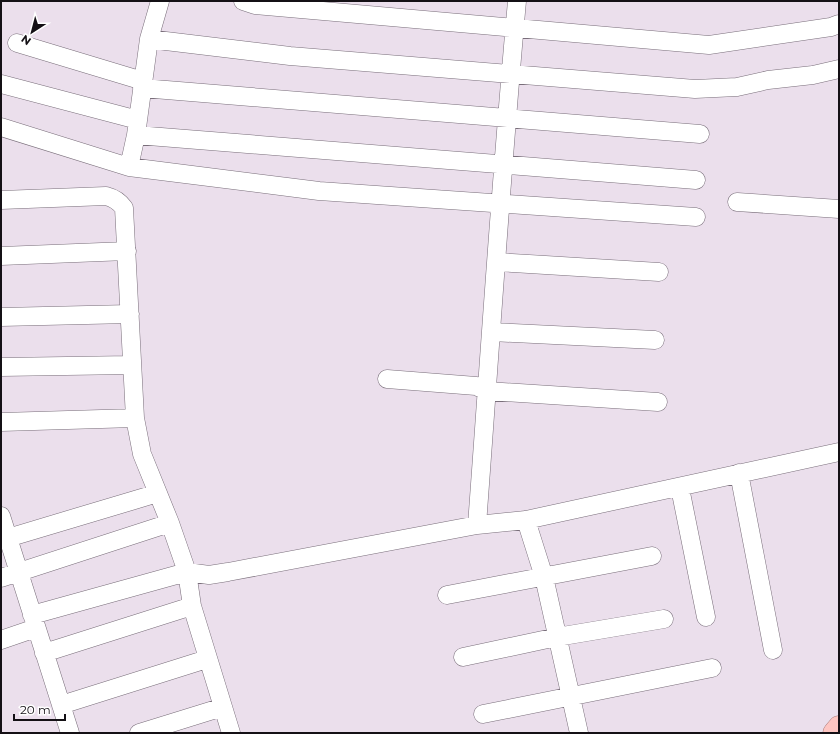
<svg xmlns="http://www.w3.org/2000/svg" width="840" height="734" font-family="Montserrat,sans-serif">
  <rect width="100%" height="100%" fill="#ebdfec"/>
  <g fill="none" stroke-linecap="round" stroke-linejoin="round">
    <g stroke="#796e7a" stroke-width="19">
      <path id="minor" d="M243 1 255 5 709 45 831 27 839 24
        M149 39 290 56 695 89 737 87 768 80 813 75 839 69
        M17 43 143 81
        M1 84 138 120
        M142 88 700 134
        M1 127 129 167 319 191 696 217
        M136 135 696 180
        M129 167 136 135 149 39 160 1
        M1 200 106 196C114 198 119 201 124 208L135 418 142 454 170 523 187 572 192 606 231 733
        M737 202 839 209
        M1 256 127 251
        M497 262 659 272
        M1 317 130 314
        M492 332 655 340
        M1 367 131 365
        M387 379 476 386 487 391 658 402
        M1 422 135 418
        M739 473 773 650
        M680 488 706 617
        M1 516 70 733
        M526 520 544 577 579 733
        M477 525C490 351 501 176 517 1
        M1 540 158 493
        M1 578 170 523
        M447 595 652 556
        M32 615 187 572 209 575 228 572 477 525 526 520 839 452
        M1 640 36 628
        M44 653 192 606
        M463 657 557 637 664 619
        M61 705 207 659
        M483 714 712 668
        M139 733 223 707"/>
    </g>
    <g stroke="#ab7d7b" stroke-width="23">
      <path id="trunk" d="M834 733 839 727"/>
    </g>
    <use href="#minor" stroke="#fff" stroke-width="18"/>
    <use href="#trunk" stroke="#fec6c2" stroke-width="22"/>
  </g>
  <rect width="840" height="734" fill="none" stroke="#141015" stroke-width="4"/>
  <g transform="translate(32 32) rotate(216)" stroke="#ffffff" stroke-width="3" paint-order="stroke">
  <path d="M0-3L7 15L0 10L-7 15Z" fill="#141015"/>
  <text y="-6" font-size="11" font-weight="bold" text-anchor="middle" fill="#141015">N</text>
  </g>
  <path d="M14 714v6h51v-6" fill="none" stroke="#141015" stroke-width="2"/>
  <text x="20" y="714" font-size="12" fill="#141015" stroke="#ffffff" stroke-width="3" paint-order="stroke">20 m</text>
</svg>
